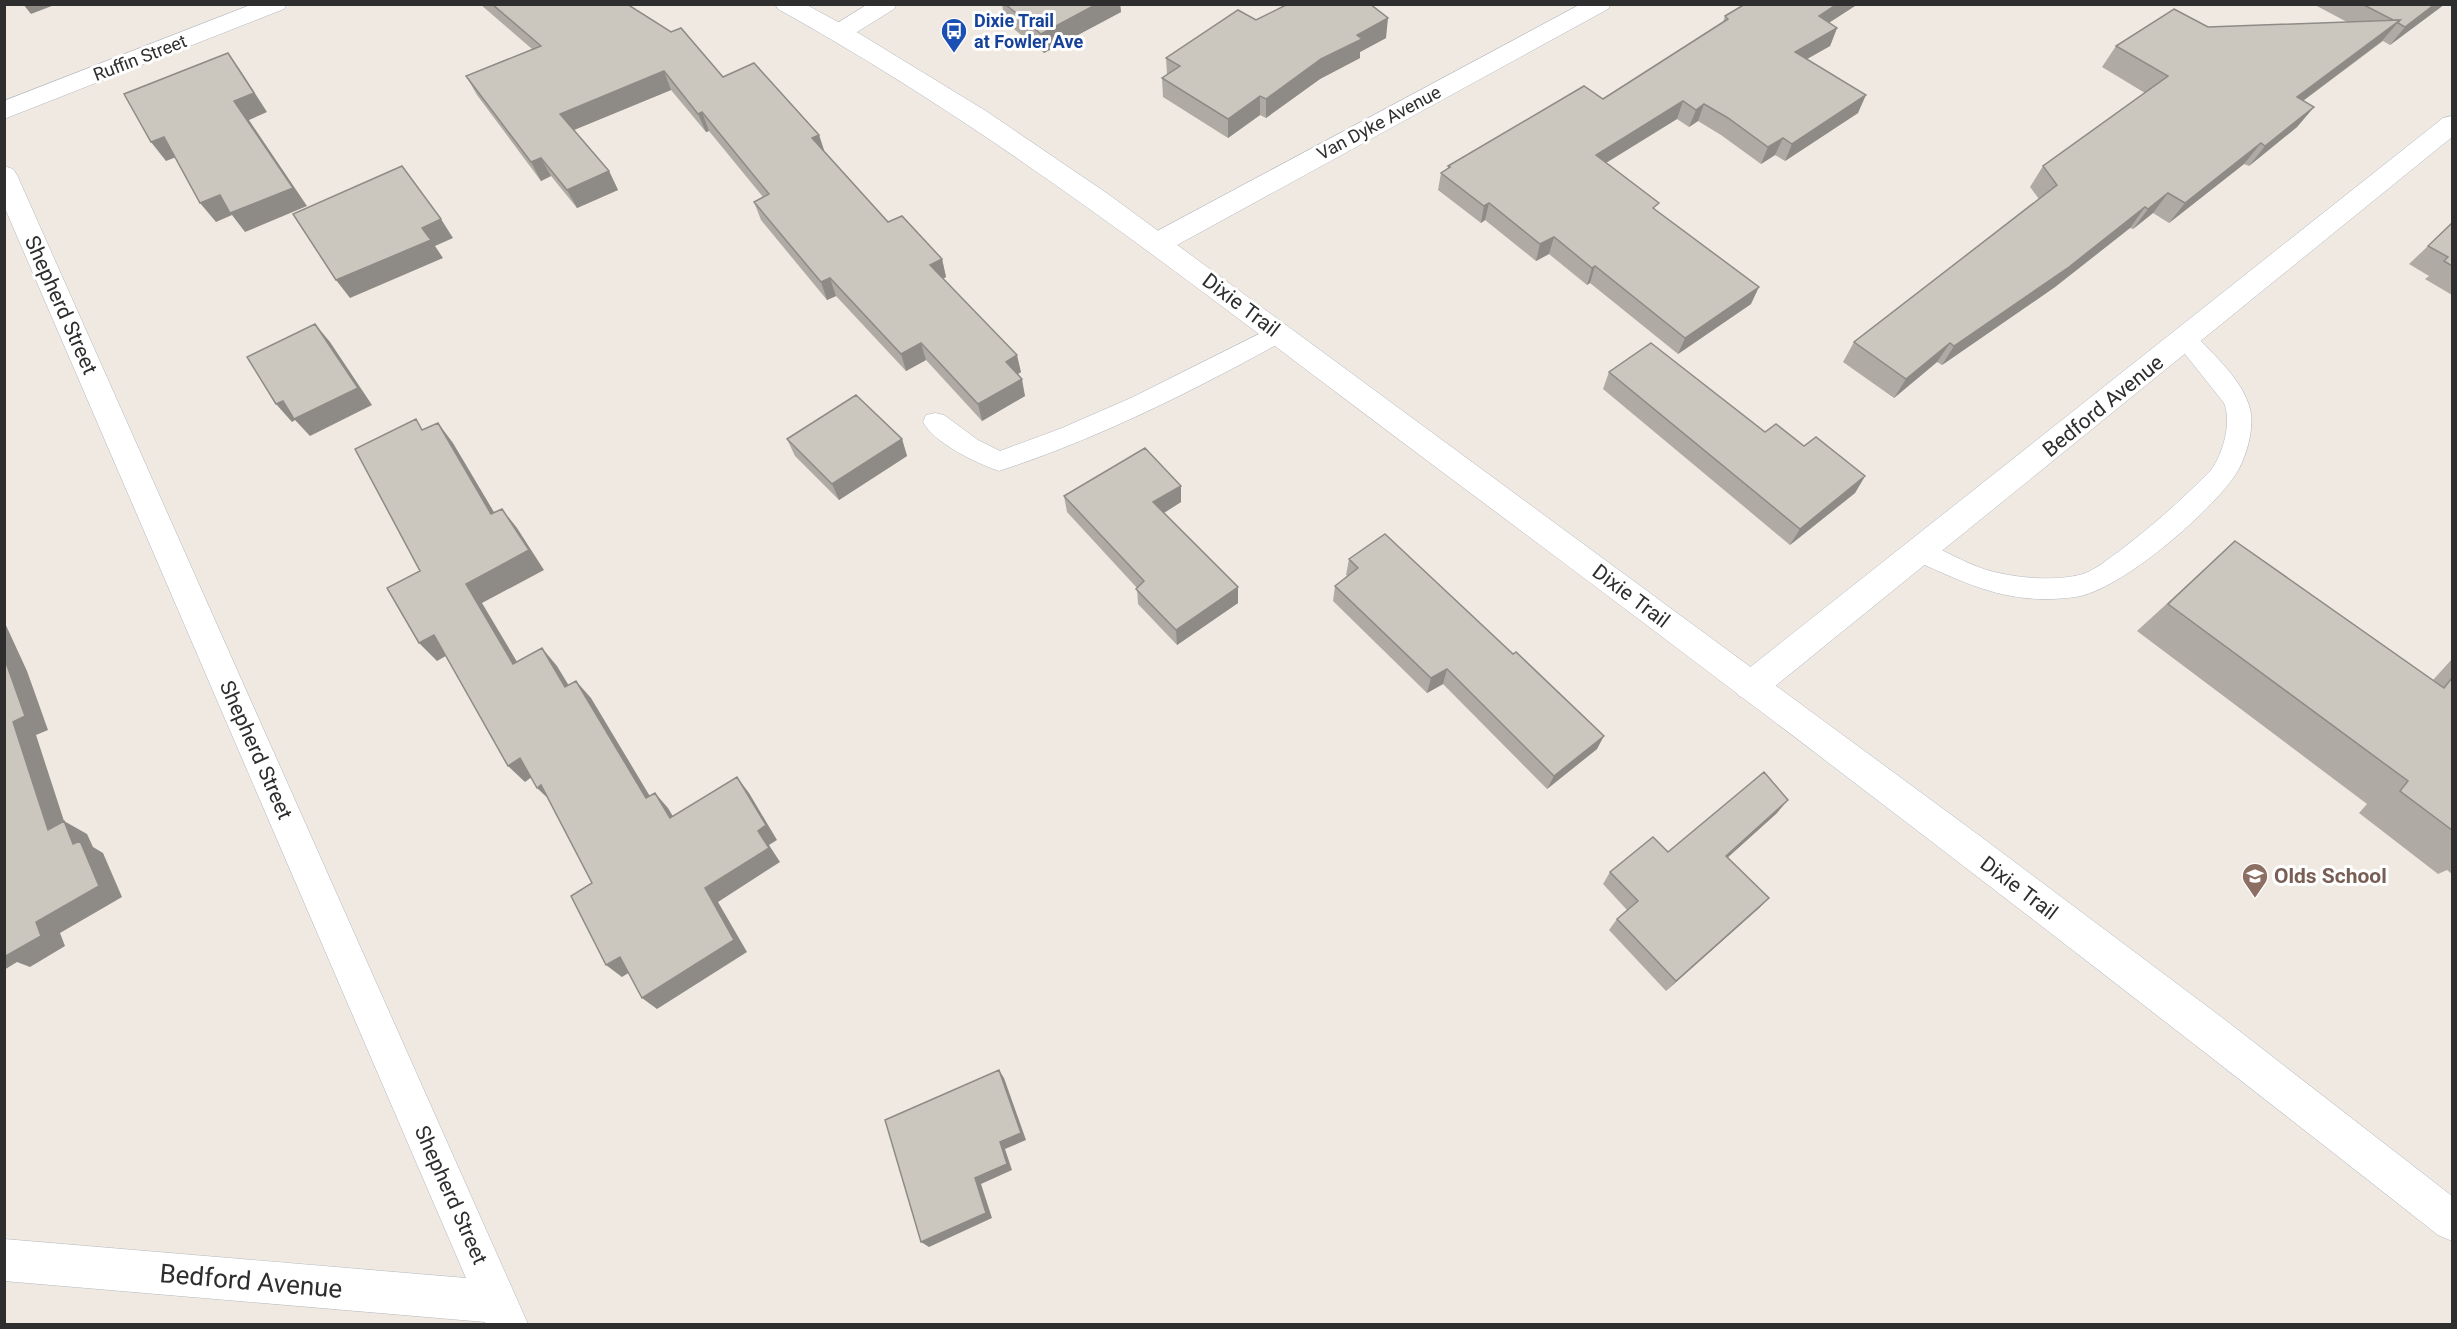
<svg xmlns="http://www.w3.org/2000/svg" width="2457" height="1329" font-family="Roboto,sans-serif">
  <rect width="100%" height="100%" fill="#efe9e1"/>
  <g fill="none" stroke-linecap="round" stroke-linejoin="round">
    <g stroke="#b4b7c1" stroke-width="1">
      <path id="service" d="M1279 324 1287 327 1291 333 1287 339C1195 390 1100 438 999 471 976 463 934 443 923 422L926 415 935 413 944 415 978 440 1000 451 1062 428 1133 397Z
        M2185 330 2193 333C2213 354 2243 380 2250 409 2255 428 2246 458 2236 474 2211 512 2121 590 2076 597 2009 606 1970 585 1911 559L1907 552 1911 545 1920 541C1943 549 1964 563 1987 570 2015 578 2055 582 2083 574 2095 570 2108 559 2118 552 2151 527 2182 500 2211 470 2223 454 2232 422 2224 403L2173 339 2177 333Z"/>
    </g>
    <g stroke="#b4b7c1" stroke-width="1">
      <path id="minor" d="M253 4H287L284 9 4 119V101Z
        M868 4H897L894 9 849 37 840 40 831 37 828 32 831 27Z
        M1581 4H1611L1608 9 1168 250 1158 253 1148 250 1144 243 1148 236Z
        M2452 116V137L1763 696 1751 701 1739 696 1734 686 1739 676 2443 118Z
        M4 166 13 169 17 175 528 1324H486L485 1322 4 1281V1239L466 1278 4 206Z"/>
    </g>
    <g stroke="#b4b7c1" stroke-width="1">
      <path id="secondary" d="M775 4H805L860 34 986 111 1108 194 1980 836 2224 1019 2452 1196V1241L2438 1235C2109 976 1777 721 1441 471 1223 309 1016 141 778 9Z"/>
    </g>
    <use href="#service" fill="#fff" fill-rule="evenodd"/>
    <use href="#minor" fill="#fff" fill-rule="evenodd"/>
    <use href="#secondary" fill="#fff" fill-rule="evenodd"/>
  </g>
  <path fill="#afaba4" d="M480 4H627L723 77 819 135 824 151 888 222 942 259 946 277 943 279 1021 372 1018 374 1025 396 982 421 926 360 906 371 836 296 827 300 761 220 754 202 763 197 709 131 706 132 671 90 574 130 609 171 618 190 577 208 551 176 541 181 477 95 466 76 532 49Z
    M1002 4H1120L1121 12 1044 53 1005 22Z
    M1745 4H1858L1829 23 1837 28 1830 46 1806 59 1858 113 1785 161 1775 155 1761 164 1721 135 1698 121 1689 127 1677 119 1606 163 1656 210 1751 304 1678 354 1590 283 1587 285 1549 254 1536 261 1485 220 1481 223 1438 190 1441 173 1448 169V166L1603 99 1723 22 1725 16Z
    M2313 4H2445L2390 45 2383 41 2303 101 2314 107 2297 127 2249 166 2244 164 2169 223 2153 213 2133 229 2130 228 2055 287 1942 365 1937 362 1894 398 1843 362 1854 342 2039 199 2030 187 2043 166 2145 93 2102 67 2116 46 2208 27 2347 22Z
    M1256 20 1386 38 1360 52V58L1320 79 1266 118 1260 115 1228 138 1163 97 1162 78 1167 75 1166 58Z
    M2452 223V295L2425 279 2429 276 2409 264 2428 246Z
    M1609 372 1765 432 1804 446 1865 476 1855 493 1790 545 1603 389Z
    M787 439H902L907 456 839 500 795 456Z
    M1064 496 1181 502 1164 513 1238 587V603L1177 645 1138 604 1137 588 1067 512Z
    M2235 541 2433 680 2452 659V874L2447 870 2438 874 2359 813 2367 804 2137 631Z
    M1349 559 1597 749 1547 789 1443 684 1427 693 1333 601 1335 586 1348 576 1346 575Z
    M1777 813 1727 858 1769 898 1758 909 1666 991 1609 930 1617 919 1627 910 1603 884 1610 872Z"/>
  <path fill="#8e8b86" d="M23 4H57L31 14Z
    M1097 4H1120L1121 12 1044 53 1041 34Z
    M1837 4H1858L1811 34 1819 16Z
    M2435 4H2445L2390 45 2405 27Z
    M1388 18 1386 38 1360 52V58L1320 79 1266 118V99L1321 59 1357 35Z
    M2400 20 2382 41 2280 118 2297 97Z
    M1837 28 1830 46 1788 70 1795 52Z
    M228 53 242 73 267 112 249 120 307 206 245 232 232 215 216 222 200 203 234 101Z
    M664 71 671 90 569 132 560 114Z
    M1866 95 1858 113 1785 161 1792 144Z
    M1260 96V115L1228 138V119Z
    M1683 101 1677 119 1591 172 1596 155Z
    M1704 104 1698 121 1689 127 1696 110Z
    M2314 107 2297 127 2249 166 2265 146Z
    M702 112 709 131 706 132 698 114Z
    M819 135 825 153 812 138Z
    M164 137 179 156 166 161 151 142Z
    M1783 138 1775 155 1761 164 1768 147Z
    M2261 143 2244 164 2169 223 2185 203Z
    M541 158 551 176 541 181 531 162Z
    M609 171 618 190 577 208 567 190Z
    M2168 193 2153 213 2133 229 2148 209Z
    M1489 203 1485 220 1481 223 1484 206Z
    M2145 207 2130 228 2055 287 1942 365 1954 346Z
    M441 219 453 238 435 246 443 258 350 298 336 280 422 228Z
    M1554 237 1549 254 1536 261 1540 244Z
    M942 259 946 277 934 283 930 265Z
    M1595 266 1590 283 1587 285 1592 268Z
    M830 278 836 296 827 300 821 282Z
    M1759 287 1751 304 1678 354 1685 338Z
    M315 324 330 342 372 405 310 436 295 420 292 422 276 404Z
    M921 343 926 360 906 371 901 354Z
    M1950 343 1937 362 1894 398 1906 379Z
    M1017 355 1021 372 1009 379 1006 362Z
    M1022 379 1025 396 982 421 978 404Z
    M438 423 453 443 507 534 491 514Z
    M902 439 907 456 839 500 832 484Z
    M1865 476 1855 493 1790 545 1800 529Z
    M1181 486V502L1154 519 1153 502Z
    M502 509 517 528 544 570 482 603 529 682 513 664 466 584Z
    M1238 587V603L1177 645 1176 630Z
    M4 621 27 671 48 730 36 735 64 821 87 834 93 847 103 853 122 897 60 933 65 946 30 967 17 962 4 970V948L36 922 48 830 13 722 4 657Z
    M434 635 451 653 437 661 419 643Z
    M542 648 557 666 580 704 565 687Z
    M1447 669 1443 684 1427 693 1431 678Z
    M576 681 591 698 660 813 646 798Z
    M1604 736 1597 749 1547 789 1554 776Z
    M520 758 536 774 525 782 508 766Z
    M737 777 749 793 777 840 769 845 780 862 718 902 747 952 657 1009 642 998 705 888 758 831Z
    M541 785 553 803 537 788Z
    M655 793 668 808 683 833 670 818Z
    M1788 800 1777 813 1716 868 1726 856Z
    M1769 898 1758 909 1666 991 1676 981Z
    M620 957 635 969 622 977 606 965Z
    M999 1070 1004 1078 1026 1140 1005 1149 1012 1170 981 1184 992 1218 929 1247 921 1242 1000 1142Z"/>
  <path fill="#cbc7bf" stroke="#8e8b86" stroke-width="1.5" d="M492 4H627L671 32 681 28 723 77 754 63 819 135 812 138 888 222 902 216 942 259 930 265 1017 355 1006 362 1022 379 978 404 921 343 901 354 830 278 821 282 754 202 769 194 702 112 698 114 664 71 560 114 609 171 567 190 541 158 531 162 466 76 541 46Z
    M1005 4H1097L1041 34Z
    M1288 4H1370L1388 18 1357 35 1362 39 1321 59 1266 99 1260 96 1228 119 1162 78 1180 66 1166 58 1238 10 1256 20Z
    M1745 4H1837L1819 16 1837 28 1795 52 1866 95 1792 144 1783 138 1768 147 1728 118 1704 104 1696 110 1683 101 1596 155 1659 203 1653 208 1759 287 1685 338 1595 266 1592 268 1554 237 1540 244 1489 203 1484 206 1441 173 1450 167 1448 166 1584 86 1603 99 1728 19 1725 16Z
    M2362 4H2435L2405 27 2398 23 2400 20H2393Z
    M2174 9 2208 27 2400 20 2297 97 2314 107 2265 146 2261 143 2185 203 2168 193 2148 209 2145 207 2069 267 1954 346 1950 343 1906 379 1854 342 2057 185 2043 166 2168 76 2116 46Z
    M228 53 254 93 234 101 293 188 230 213 220 195 200 203 164 137 151 142 124 94Z
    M402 166 441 219 422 228 431 240 336 280 293 214Z
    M2452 223V266L2444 261 2448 257 2428 246Z
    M315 324 358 388 294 419 283 401 276 404 247 357Z
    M1651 343 1765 432 1776 424 1804 446 1816 437 1865 476 1800 529 1609 372Z
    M856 395 902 439 832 484 787 439Z
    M416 419 422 430 438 423 491 514 502 509 529 550 466 584 513 664 542 648 565 687 576 681 646 798 655 793 670 818 737 777 766 825 758 831 769 848 705 888 734 940 642 998 620 957 606 965 571 896 592 883 541 785 537 788 520 758 508 766 434 635 419 643 387 588 420 571 355 449Z
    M1145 448 1181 486 1153 502 1238 587 1176 630 1136 589 1144 581 1064 496Z
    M1385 534 1513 654 1516 652 1604 736 1554 776 1447 669 1431 678 1335 586 1358 568 1349 559Z
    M2235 541 2444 688 2452 678V830L2400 791 2408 781 2168 604Z
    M4 657 25 716 13 722 48 830 64 821 73 844 80 841 99 886 36 922 41 936 4 957Z
    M1764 772 1788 800 1726 856 1769 898 1676 981 1617 919 1638 901 1610 872 1653 837 1668 852Z
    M999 1070 1021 1133 1000 1142 1007 1164 975 1178 986 1213 921 1242 885 1120Z"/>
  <defs>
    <g id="bus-pin" transform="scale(1.35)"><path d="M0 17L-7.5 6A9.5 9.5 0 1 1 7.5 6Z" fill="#1a4fb4" stroke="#fff"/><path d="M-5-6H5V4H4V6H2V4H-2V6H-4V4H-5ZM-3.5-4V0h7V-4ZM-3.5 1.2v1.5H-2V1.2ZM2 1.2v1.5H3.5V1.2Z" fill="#fff"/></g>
    <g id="school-pin" transform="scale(1.35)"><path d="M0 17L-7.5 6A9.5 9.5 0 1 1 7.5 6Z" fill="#8d6e63" stroke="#fff"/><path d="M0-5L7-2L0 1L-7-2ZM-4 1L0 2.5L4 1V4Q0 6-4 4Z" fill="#fff"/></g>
  </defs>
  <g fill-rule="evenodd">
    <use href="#bus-pin" x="954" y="31"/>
    <use href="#school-pin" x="2255" y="876"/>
  </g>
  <g text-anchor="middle" stroke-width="6" stroke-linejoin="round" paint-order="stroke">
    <g font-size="18" font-weight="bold" fill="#164399" stroke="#fff" text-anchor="start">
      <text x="974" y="27">Dixie Trail<tspan x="974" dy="21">at Fowler Ave</tspan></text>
    </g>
    <g font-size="18" fill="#2e2e2e" stroke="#fff">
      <text transform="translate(140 58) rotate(-21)" y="6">Ruffin Street</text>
      <text transform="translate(1379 123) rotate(-28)" y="6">Van Dyke Avenue</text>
    </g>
    <g font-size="21" fill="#2e2e2e" stroke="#fff">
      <text transform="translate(61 305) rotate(66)" y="7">Shepherd Street</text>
      <text transform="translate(1241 305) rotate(37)" y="7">Dixie Trail</text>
      <text transform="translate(2103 406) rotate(-39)" y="7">Bedford Avenue</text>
      <text transform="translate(1631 596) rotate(37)" y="7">Dixie Trail</text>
      <text transform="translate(256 750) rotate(66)" y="7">Shepherd Street</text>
      <text transform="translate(2019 888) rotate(37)" y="7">Dixie Trail</text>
      <text transform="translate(451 1195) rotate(66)" y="7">Shepherd Street</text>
    </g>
    <g font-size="21" font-weight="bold" fill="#785e54" stroke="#fff" text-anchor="start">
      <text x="2274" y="883">Olds School</text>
    </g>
    <g font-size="26" fill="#2e2e2e" stroke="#fff">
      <text transform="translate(251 1281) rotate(5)" y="9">Bedford Avenue</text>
    </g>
  </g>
  <rect width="2457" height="1329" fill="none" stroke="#2e2e2e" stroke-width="12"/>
</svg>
